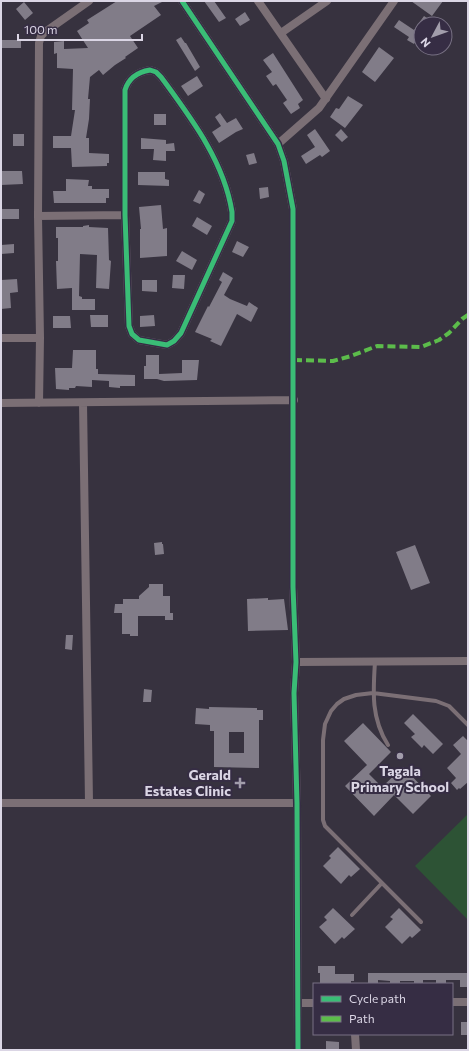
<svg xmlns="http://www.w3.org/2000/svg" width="469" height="1051" font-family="Commissioner,sans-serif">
  <rect width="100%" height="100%" fill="#37323f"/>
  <path fill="#2d5335" d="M468 814V920L415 866Z"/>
  <path fill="#817c88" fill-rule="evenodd" d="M117 1H164L154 6 161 15 130 36 138 48 125 57 126 58 115 65 103 75 99 70 90 77 88 99H90L89 119 86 138H89V153L109 154V163H107V166L72 167 71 148H53V136H71L75 110H72L73 69 57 68V53L54 54V42L64 41V49L88 48 77 31 89 23 87 20Z
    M204 1H214L226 18 219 22Z
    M411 1H443L432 16Z
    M24 2 33 13 25 20 16 9Z
    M245 12 250 20 240 26 235 19Z
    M424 16 430 20 427 24H421V33L414 44 407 40 409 37 394 27 399 20 414 30Z
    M181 37 185 43H186L200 67 195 71 176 40Z
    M1 40H21V48H1Z
    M379 47 394 58 375 82 362 72Z
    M273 53 303 100 298 104 300 108 291 114 283 103 287 100 276 84 273 86 266 76 272 72 263 60Z
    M197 76 203 86 188 96 181 86Z
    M348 96 363 105 345 128 330 117 336 108 339 109Z
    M220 113 227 123 236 118 243 129 236 132 219 143 212 132 221 126 215 117Z
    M154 114H166V125H154Z
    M315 129 330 151 322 157 320 155 306 164 301 156 315 147 307 135Z
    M341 129 348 137 342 142 335 135Z
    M13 134H24V146H13Z
    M141 138 166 140V144L174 143 175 151H166V161L153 160 154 149H141Z
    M254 153 257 163 249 165 246 155Z
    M1 171H22L23 184 1 185Z
    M138 172H165V179L169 180V186L138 185Z
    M66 179 89 180 88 186H92V189H109V198H106V203H54L53 191H66Z
    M268 187 269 197 260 199 259 188Z
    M199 190 205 194 200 204 193 201Z
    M161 205 163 229 167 228V256L140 258V229H141L139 207Z
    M1 209H19V219H1Z
    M197 217 212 226 207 235 192 226Z
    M89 225V227L108 228 109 260 111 261 109 289 96 288 97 255 80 254 79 296 82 297V299H95V310H72V288L57 289 56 261H58V238H56V227H83V226Z
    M237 241 249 247 243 257 232 252Z
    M14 244V253L1 254V245Z
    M182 251 197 260 192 270 176 261Z
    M223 272 233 278 224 295 230 299 247 306 249 302 258 308 251 322 237 314 221 346 210 341 212 339 195 332 208 306 209 307 222 282 219 280Z
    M173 275H185L184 289 172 288Z
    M17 279 18 292 10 293 11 308 1 309V299H2L1 280Z
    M142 280H157V292L142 291Z
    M90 315H108V327H91Z
    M154 315 155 326 140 327V316Z
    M53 316H70L71 328H53Z
    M73 350H96V369H98V374L135 375V386H120V388L109 387V381L92 380V387L76 386 75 388H69V390L56 389 55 368H72Z
    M146 355H159V374L182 373V360H199L197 380 164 381 157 379H144V366H146Z
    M162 542V544H163L164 554 155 555 154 543Z
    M415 545 430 583 411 590 396 552Z
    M149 584H163V596H170V613H173V620H165V616H138V636H130V634H122V613H114L115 604H123V599H139V596L149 587Z
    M268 598V600L284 599 288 630 248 631 247 599Z
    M66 635H73L72 650 65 649Z
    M144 689 152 690 151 702H143Z
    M209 707 257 708V710H263V720H259V768L214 767V731H210V725L195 724 196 708 209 709ZM229 732H244V753H229Z
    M413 714 443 744 433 754 424 745 422 748 411 737 415 734 404 723Z
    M363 723 391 752 369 774 382 787 403 767 431 796 413 814 394 795 374 816 345 786 367 765 344 741Z
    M463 736 468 741V782L460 789 459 788 457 790 451 783 456 778 447 768 461 754 453 745Z
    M338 847 360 869 351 877 349 875 341 884 323 866 331 858 329 856Z
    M333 908 355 929 344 939 342 937 335 944 319 927 327 920 324 917Z
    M399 908 421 930 412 938 410 936 402 944 385 927 393 919 390 917Z
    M318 966H335V974H354V981H351V984H320V973H318Z
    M368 973H468V987H460V980H446V984H436V980H423V984H414V981H400V984H390V981L378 980V984H368Z
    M461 1022H468V1035H461Z
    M326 1041 339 1042V1050H326Z"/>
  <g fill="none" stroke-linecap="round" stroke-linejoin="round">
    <path stroke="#7b6f75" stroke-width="4" d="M375 662C373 692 371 718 388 745
      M352 915 382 883
      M421 922 325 826 323 820V740L325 724 331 711 337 704 344 699 356 695 373 693 436 701 449 706 468 725"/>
    <path stroke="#7b6f75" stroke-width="8" d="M182 1 278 144 284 161 293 209V587L296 662 294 693 297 803 298 1050
      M258 1 326 99
      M281 33 327 1
      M150 70 156 72 161 77C191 118 224 161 232 212V221L181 333 174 341 167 345 139 340 132 334 129 326 125 215V90C129 77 138 72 150 70Z
      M278 144 319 108 394 1
      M38 216 125 215
      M1 338H40
      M1 403 294 400
      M39 403 40 338 38 216 39 43 41 36 45 32 89 1
      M83 403 89 802
      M296 662 468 661
      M1 803H297
      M452 1002H468
      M298 1003H314
      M355 1034 356 1050"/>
    <path stroke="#5cbc4b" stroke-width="4" stroke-dasharray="8 4" stroke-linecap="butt" d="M294 360 333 361 351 356 377 346 421 347 439 340 449 333 462 319 468 315"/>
    <g stroke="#362d44" stroke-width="8">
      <path id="cycleway" d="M182 1 278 144 284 161 293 209V587L296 662 294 693 297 803 298 1050
        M150 70 156 72 161 77C191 118 224 161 232 212V221L181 333 174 341 167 345 139 340 132 334 129 326 125 215V90C129 77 138 72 150 70Z"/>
    </g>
    <use href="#cycleway" stroke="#3abd76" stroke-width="5"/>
  </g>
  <g fill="#a29dab" stroke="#362d44" stroke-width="1.5">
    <circle cx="400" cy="756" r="4"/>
    <path d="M238 777h4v4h4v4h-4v4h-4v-4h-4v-4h4z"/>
  </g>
  <g text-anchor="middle" stroke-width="4" stroke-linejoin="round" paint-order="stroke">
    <g font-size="14" font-weight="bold" fill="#dbd6e5" stroke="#362d44">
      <text x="400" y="776">Tagala<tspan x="400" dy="16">Primary School</tspan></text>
      <text x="231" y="780" text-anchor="end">Gerald<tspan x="231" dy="16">Estates Clinic</tspan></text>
    </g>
  </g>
  <rect width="469" height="1051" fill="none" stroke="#dbd6e5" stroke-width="4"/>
  <rect x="313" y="983" width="140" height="52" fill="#362d44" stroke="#787184"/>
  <rect x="321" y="996" width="20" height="6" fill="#3abd76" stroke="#787184"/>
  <text x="349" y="1003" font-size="12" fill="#dbd6e5">Cycle path</text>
  <rect x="321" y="1016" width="20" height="6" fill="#5cbc4b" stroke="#787184"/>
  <text x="349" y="1023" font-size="12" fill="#dbd6e5">Path</text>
  <g transform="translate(433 36) rotate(229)"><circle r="19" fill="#362d44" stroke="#787184"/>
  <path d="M0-3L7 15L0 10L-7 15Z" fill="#a29dab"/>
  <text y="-6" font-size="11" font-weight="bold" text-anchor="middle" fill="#dbd6e5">N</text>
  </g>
  <path d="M18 34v6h124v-6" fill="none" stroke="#dbd6e5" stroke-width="2"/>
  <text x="24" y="34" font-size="12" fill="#dbd6e5" stroke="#362d44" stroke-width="3" paint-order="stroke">100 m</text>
</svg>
